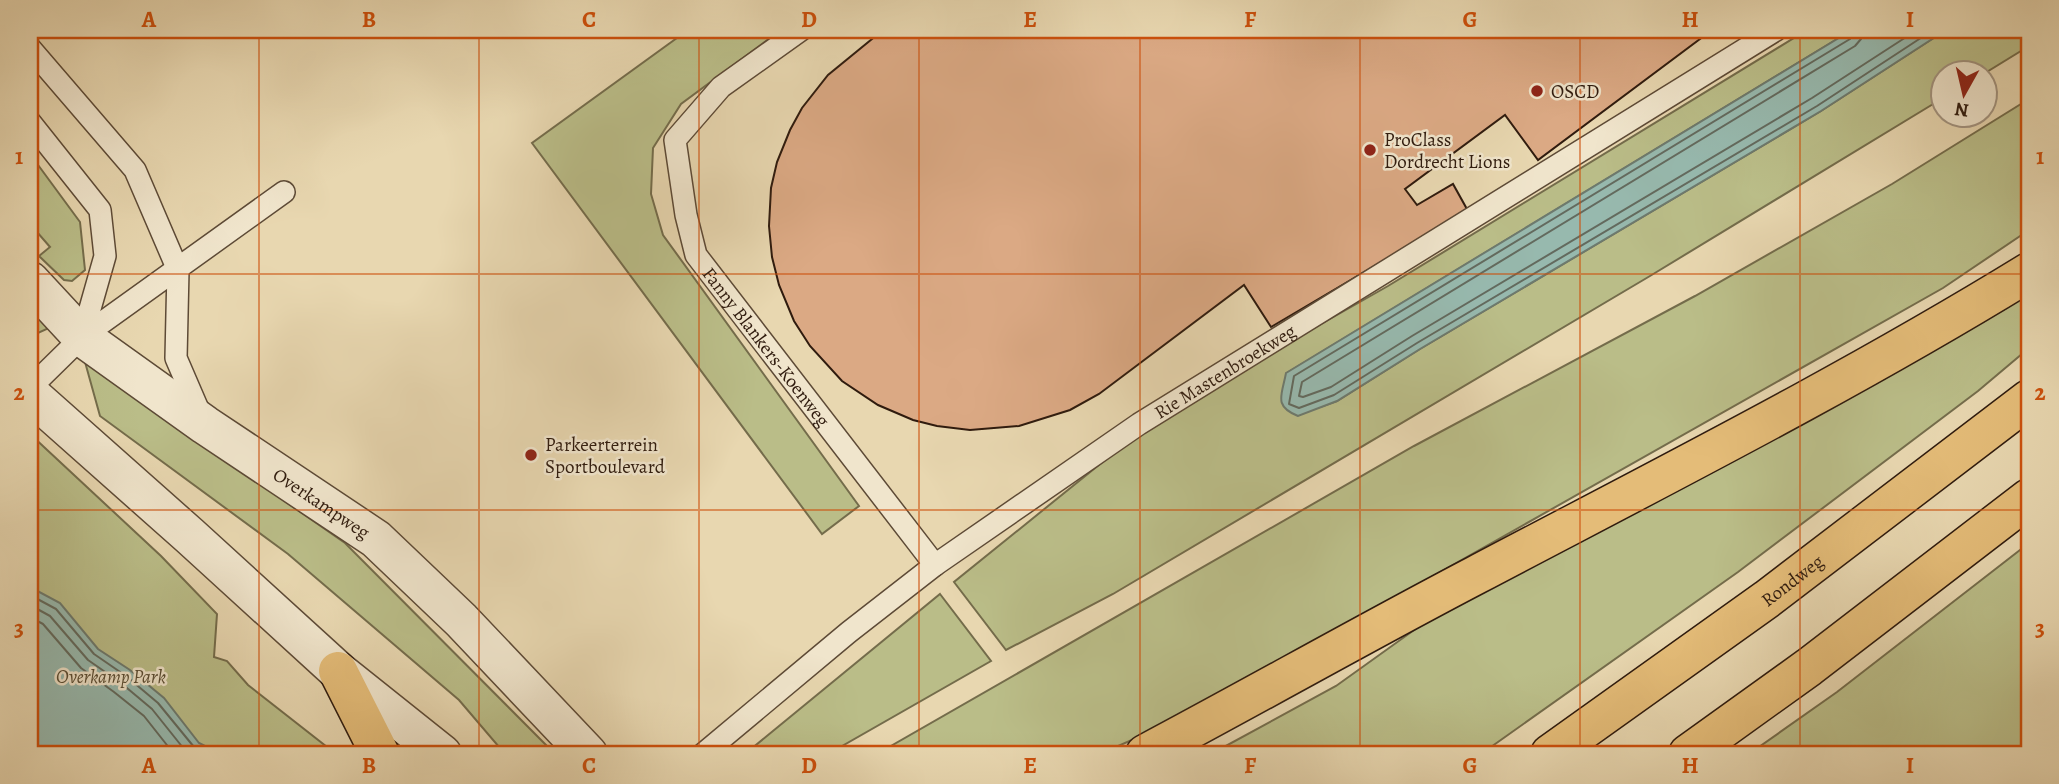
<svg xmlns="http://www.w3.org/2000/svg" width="2059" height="784" font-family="Alegreya,serif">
  <rect width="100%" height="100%" fill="#e8d7b0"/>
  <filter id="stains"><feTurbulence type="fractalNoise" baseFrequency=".00286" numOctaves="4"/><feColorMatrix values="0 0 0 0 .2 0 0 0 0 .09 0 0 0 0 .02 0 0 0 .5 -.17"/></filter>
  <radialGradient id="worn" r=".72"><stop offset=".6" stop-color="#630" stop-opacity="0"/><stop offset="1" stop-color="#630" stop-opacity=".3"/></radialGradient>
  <path fill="#babd88" stroke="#746c4b" stroke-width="2" d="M688 30H781L681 104 653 148 651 194 663 235 859 506 822 534 532 143Z
    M1807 30H1852L1287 373 1320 407 1337 401 1420 349 1821 111 1946 30H2029V46L1985 73 1944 74 1943 98 1650 276 1113 594 1006 650 954 582 1136 435 1284 345 1388 286Z
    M2029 99V230L1943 288 1182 718 1100 754H877L1414 446 1695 296 1892 184Z
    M30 154 80 222 85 270 72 281 64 280 39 256 50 247 30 224V198L34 194 30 189Z
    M2029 293V348L1978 391 1738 572 1481 754H1211L1336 686 1449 605 1766 443 2005 309Z
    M30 308 49 328 38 333 30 331Z
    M85 362 345 543 555 754H505L459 700 288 554 100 416Z
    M30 434 161 556 217 614 214 657 227 661 248 685 336 754H30Z
    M2029 543V754H1749L1837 692Z
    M940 594 991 661 828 754H745Z"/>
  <path fill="#97b9ae" stroke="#6d7a6e" stroke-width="2" d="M1852 30H1946L1821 111 1420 349 1337 401 1298 416C1273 406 1282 395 1286 373Z
    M30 587 60 603 98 649 130 670 164 698 199 743 221 754H51L30 741Z"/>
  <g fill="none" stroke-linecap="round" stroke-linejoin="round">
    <path stroke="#636a5e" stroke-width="2" d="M1854 30 1850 39 1294 376 1289 404 1299 408 1334 395 1417 343 1817 106 1933 30
      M1863 30 1861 39 1855 46 1302 382 1299 396 1303 397 1331 387 1412 336 1812 98 1917 30
      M30 595 56 609 94 654 126 676 158 703 194 747 207 754
      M30 605 50 616 88 660 121 683 152 709 188 754
      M30 617 43 624 81 668 114 692 144 716 174 754"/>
  </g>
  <path fill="#dba984" stroke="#2f1b0e" stroke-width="2" d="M883 30H1712L1538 160 1505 115 1405 189 1417 205 1453 184 1468 211 1271 327 1244 285 1099 394 1070 410 1019 426 970 430 937 426 913 420 878 405 842 381 810 346 794 321 779 285 772 257 769 226 771 188 777 162 790 130 802 108 828 75Z"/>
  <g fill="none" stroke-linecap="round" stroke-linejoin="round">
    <g stroke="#5d4a36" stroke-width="24">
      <g id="service">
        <path id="s1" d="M801 30 721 87 675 140 686 215 696 255 935 565"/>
        <path d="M30 48 135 170 178 270 176 358 201 416"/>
        <path d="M30 122 100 210 105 256 82 337"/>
        <path d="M30 388 82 337 284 192"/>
        <path id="s2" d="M703 754 849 632 935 565 1139 424 1776 30"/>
      </g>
    </g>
    <g stroke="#5d4a36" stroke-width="41">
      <g id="tertiary">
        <path id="s3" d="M30 281 82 337 205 425 376 539 461 620 588 754"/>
        <path d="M30 394 190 536 338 671 442 754"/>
      </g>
    </g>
    <g stroke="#2f1b0e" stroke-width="41">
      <g id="trunk">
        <path d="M338 671 380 754"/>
        <path d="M1145 754C1256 695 1365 633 1476 575 1662 477 1850 382 2029 272"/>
        <path id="s4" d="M1550 754 1767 599 2029 399"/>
        <path d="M1688 754 1809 667 2029 498"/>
      </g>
    </g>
    <use href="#service" stroke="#f0e5cc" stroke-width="21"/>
    <use href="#tertiary" stroke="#f0e5cc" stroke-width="38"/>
    <use href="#trunk" stroke="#e4bc78" stroke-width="38"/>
  </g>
  <path fill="none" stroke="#cc500c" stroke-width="2" stroke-opacity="0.55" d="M259 30V754M479 30V754M699 30V754M919 30V754M1140 30V754M1360 30V754M1580 30V754M1800 30V754M30 274H2029M30 510H2029"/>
  <g fill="#8f2418" stroke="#f0e5cc" stroke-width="2.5">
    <circle cx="1537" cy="91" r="7"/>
    <circle cx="1370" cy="150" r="7"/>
    <circle cx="531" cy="455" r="7"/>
  </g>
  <g text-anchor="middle" stroke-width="5" stroke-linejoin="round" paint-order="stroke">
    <g font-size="19" fill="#2f1b0e" stroke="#f0e5cc" text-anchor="start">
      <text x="1551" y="98">OSCD</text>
      <text x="1384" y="146">ProClass<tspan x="1384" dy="22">Dordrecht Lions</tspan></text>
      <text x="545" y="451">Parkeerterrein<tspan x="545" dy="22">Sportboulevard</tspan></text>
    </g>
    <g font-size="19" fill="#2f1b0e" stroke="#f0e5cc">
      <text dy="7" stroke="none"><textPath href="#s1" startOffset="401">Fanny Blankers-Koenweg</textPath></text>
      <text dy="7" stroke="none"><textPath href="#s2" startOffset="648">Rie Mastenbroekweg</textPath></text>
      <text dy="7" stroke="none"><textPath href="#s3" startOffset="368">Overkampweg</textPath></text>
      <text dy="7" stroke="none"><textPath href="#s4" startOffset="298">Rondweg</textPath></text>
    </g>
    <g font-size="19" font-style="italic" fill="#594c33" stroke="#f0e5cc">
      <text x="111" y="683">Overkamp Park</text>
    </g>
  </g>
  <rect width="2059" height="784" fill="none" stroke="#e8d7b0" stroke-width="77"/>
  <g transform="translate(1964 94) rotate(188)"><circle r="33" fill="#f0e5cc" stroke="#a39480" stroke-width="2"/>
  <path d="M0-5L12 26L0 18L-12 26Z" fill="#8f2418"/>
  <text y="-10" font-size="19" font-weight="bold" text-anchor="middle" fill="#2f1b0e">N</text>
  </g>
  <rect x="38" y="38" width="1983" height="708" fill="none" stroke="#cc500c" stroke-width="2.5"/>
  <g font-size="23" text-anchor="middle" font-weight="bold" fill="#cc500c">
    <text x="149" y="27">A</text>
    <text x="369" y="27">B</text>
    <text x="589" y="27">C</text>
    <text x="809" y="27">D</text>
    <text x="1030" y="27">E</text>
    <text x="1250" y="27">F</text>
    <text x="1470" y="27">G</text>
    <text x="1690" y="27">H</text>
    <text x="1910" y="27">I</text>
    <text x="19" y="164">1</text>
    <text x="2040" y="164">1</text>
    <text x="19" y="400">2</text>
    <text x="2040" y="400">2</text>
    <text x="19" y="636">3</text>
    <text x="2040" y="636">3</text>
    <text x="149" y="773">A</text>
    <text x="369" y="773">B</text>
    <text x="589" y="773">C</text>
    <text x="809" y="773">D</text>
    <text x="1030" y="773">E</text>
    <text x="1250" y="773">F</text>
    <text x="1470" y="773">G</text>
    <text x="1690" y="773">H</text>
    <text x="1910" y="773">I</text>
  </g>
  <rect width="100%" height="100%" filter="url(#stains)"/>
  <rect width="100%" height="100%" fill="url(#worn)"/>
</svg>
